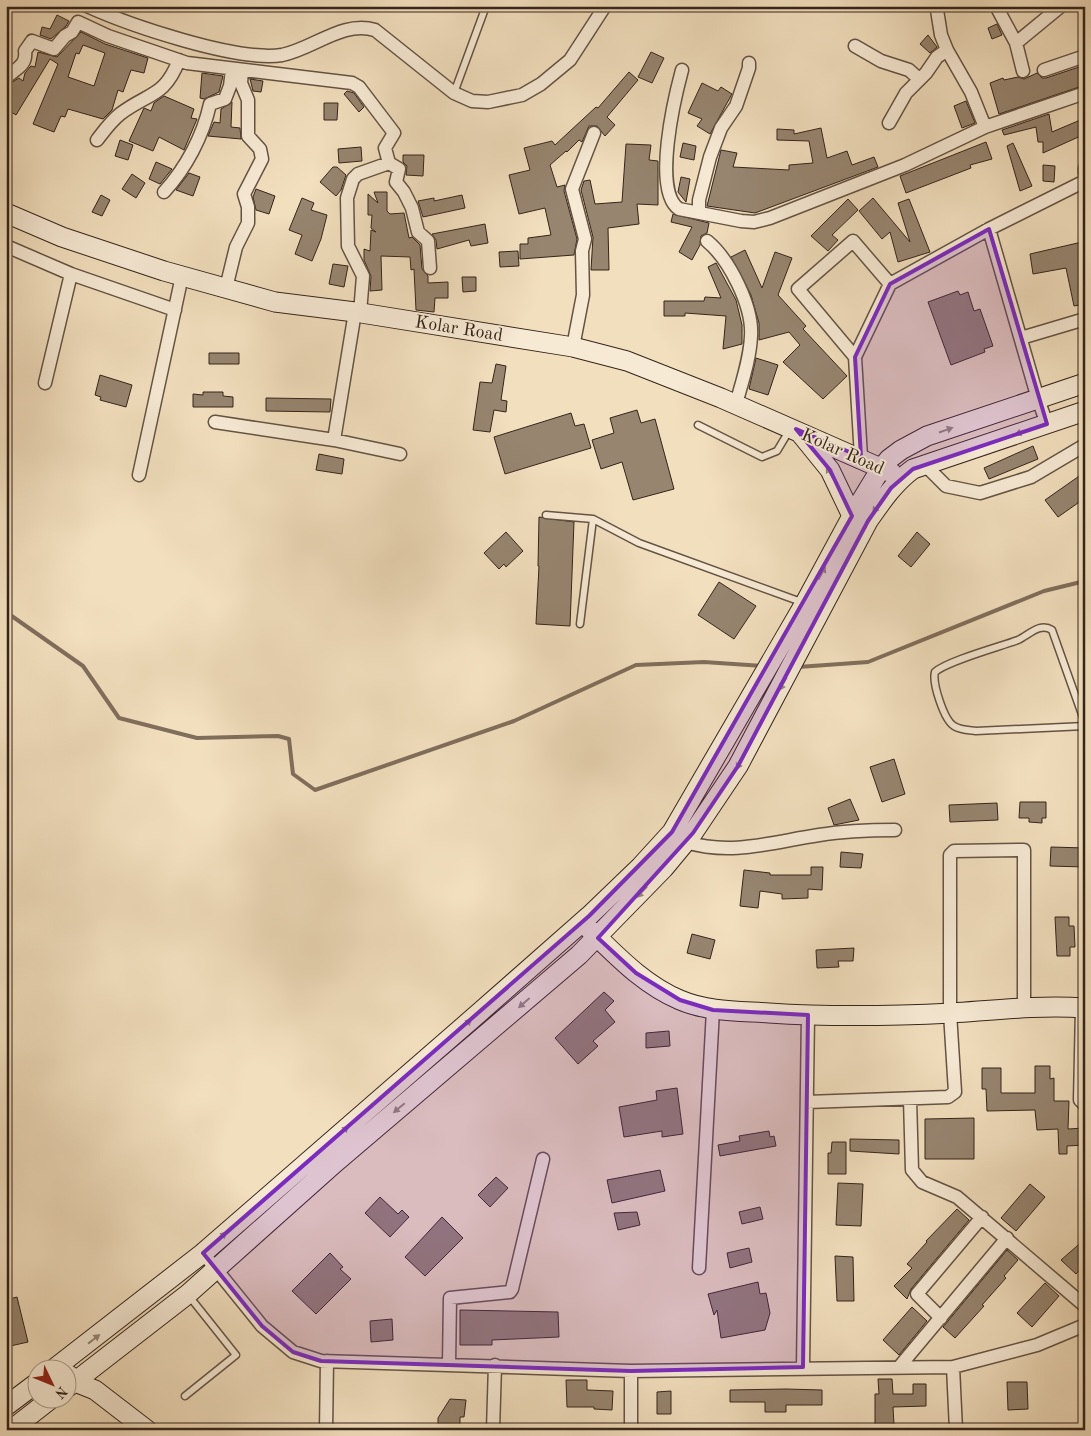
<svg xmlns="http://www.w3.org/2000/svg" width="1091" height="1436" font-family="'Old Standard TT',serif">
  <rect width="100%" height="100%" fill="#f2dfbe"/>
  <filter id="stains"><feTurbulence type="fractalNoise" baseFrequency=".004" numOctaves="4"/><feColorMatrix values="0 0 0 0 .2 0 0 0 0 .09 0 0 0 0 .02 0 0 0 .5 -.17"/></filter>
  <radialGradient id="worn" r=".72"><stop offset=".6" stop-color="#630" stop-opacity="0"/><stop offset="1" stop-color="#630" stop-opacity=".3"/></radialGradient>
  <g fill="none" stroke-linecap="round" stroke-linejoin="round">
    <path stroke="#806e5c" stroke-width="4" d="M6 612 83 666 119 718 197 738 278 736 289 739 293 774 315 790 514 721 636 665 704 662 763 666
      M798 667 868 662 1044 591 1085 581"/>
  </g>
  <path fill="#978570" stroke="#35241b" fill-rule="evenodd" d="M57 15 69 21 66 26 51 39 40 35 42 27 50 29Z
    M997 24 1002 35 992 39 988 28Z
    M81 32 105 44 148 58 144 73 131 70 123 92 118 90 112 110 103 119 68 109 65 117 61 116 54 132 33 124 58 64 50 59 16 115 6 109V86L19 78 23 81 25 73 31 66 35 67 38 52 57 57ZM83 45 105 53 94 86 68 77 76 53 79 54Z
    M928 35 937 47 930 53 920 44Z
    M651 52 664 58 652 83 638 77Z
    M1085 65V85L999 114 990 83 1003 78 1004 80 1018 77 1024 79 1037 73 1042 78H1046Z
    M629 72 638 80 607 117 615 125 605 136 597 126H589L582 142 579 140 567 152 566 151 550 165 557 187 565 185 564 191 577 239 574 255 520 259V244H528V238L551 235 545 208 519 214 509 175 530 170 524 148 552 141 555 145 596 107 598 108Z
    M202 73 223 76 219 92 204 99 200 98Z
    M250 79 263 81 261 92 253 91Z
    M702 83 718 91 721 87 732 94 710 134 697 126 702 119 688 113Z
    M347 91 354 93 364 107 359 112 344 94Z
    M164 96 194 109 191 118 197 119 184 150 159 137 153 151 129 141 144 108 151 111 154 103Z
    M966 101 975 123 962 128 954 106Z
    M232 102 231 127 240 128 241 139 208 136 214 122 220 123 221 109Z
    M324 103H338L337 120H324Z
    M1049 114 1052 132 1085 118V134L1043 153V142H1038L1036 127 1004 135 1002 130Z
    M821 128 827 158 847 151 852 165 874 157 878 167 755 213 707 206 721 150 737 153 733 167 789 170V165L813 163 809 141 777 140V129L794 130V134Z
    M120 140 133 145 128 160 115 156Z
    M986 142 992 159 970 165 971 168 906 193 900 176Z
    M683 143 696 146 694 160 680 157Z
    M1013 143 1032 186 1020 191 1007 146Z
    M626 144 651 145 649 160 658 161V205L637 204 639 224 608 228 609 270H591L593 237 581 190 584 181 590 180 595 204 622 202Z
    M361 147 362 161 339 163 338 149Z
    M403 155H424L423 176 406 175 407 166 403 162Z
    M156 162 172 169 160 184 149 179Z
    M1043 165 1055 166 1054 182 1043 181Z
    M333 167H337L346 175 341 190 336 196 320 182Z
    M189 173 200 177 193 196 176 190Z
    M132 174 145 183 136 198 122 189Z
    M681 177 690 179 686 202 678 192Z
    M256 189 275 196 269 214 256 210 253 197Z
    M374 192H387V211L390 214 404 213 409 238 412 237 420 245 422 269 428 276V283L448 282V298H435L434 312 416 310 414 269 411 270 410 257 381 256 382 290 370 291 371 276 364 260V249L370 251 371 230 376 232 371 228 372 215H368V194L378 203Z
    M101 195 110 200 102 216 92 212Z
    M462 195 465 208 423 217 418 201 434 198V201Z
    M302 198 314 203 311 210 327 215 321 239 312 261 295 254 302 235 289 230Z
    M873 198 910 242 898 203 909 199 930 252 898 262 890 232 882 239 859 211Z
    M848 199 858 210 832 235 838 240 828 251 811 236Z
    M673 214 709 223 707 233 701 236 700 245 692 260 679 252 692 227 671 222Z
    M485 224 488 243 471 246 469 240 437 249 436 240 432 234Z
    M1082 242 1085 257V304L1074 306 1066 268 1033 274 1030 254Z
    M745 250 762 288 775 252 792 258 778 295 806 326 803 329 847 376 823 399 783 362 800 345 789 332 759 340V323L751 295 731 257Z
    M518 251 519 266 500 267 499 252Z
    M716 263 736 300 742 325V344L723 349 726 316 685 313V316H664V301H704L705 297 721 298 708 267Z
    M333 264 348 266 344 287 329 284Z
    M462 277H476V291L463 292Z
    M958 291 960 295 968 292 974 311 980 309 993 346 984 349 985 352 951 365 928 302Z
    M209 353H239V364H209Z
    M756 358 778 365 768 395 749 389Z
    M496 364 506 366 501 400 507 401 506 412 494 410 490 432 473 430 480 382 492 383Z
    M100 375 132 385 126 407 100 400 101 397 95 395Z
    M203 392H223V396L233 397V407H193V394L203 395Z
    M266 398 331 399 330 412 266 411Z
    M637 410 641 423 655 419 674 489 633 500 622 462 601 469 592 440 614 433 610 418Z
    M571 413 575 426 584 424 591 448 505 474 494 437Z
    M1033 446 1038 459 989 479 984 468Z
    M319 454 344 459 342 474 316 470Z
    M1085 472V498L1058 517 1045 500Z
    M539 517 574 522 570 626 536 624 539 566H538Z
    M506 532 523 551 506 567 504 564 499 569 484 553Z
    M917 532 930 544 911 567 898 556Z
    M719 582 756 606 734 639 698 615Z
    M894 759 905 794 882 802 870 767Z
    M850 799 859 820 834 825 828 808Z
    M1020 802H1046V818H1042V823L1029 822V818H1019Z
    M997 803 998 820 950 822 949 805Z
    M1051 847 1085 848V867L1050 866Z
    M841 852 863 854 861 868 840 867Z
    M811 867H823L822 890 808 889V898L782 899V894L760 891 758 908 740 906 744 870 770 873V875H811Z
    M1055 917H1069V926H1074L1075 947H1070V956H1057Z
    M692 934 715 940 710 959 687 953Z
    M854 948 853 961H838L839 967 817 968 816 950Z
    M604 992 614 1001 605 1010 615 1022 593 1041 598 1046 578 1064 555 1038Z
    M669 1031 670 1046 646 1048V1033Z
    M1035 1066H1050V1079L1054 1078V1101H1069L1068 1129 1085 1128V1145L1067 1146V1154H1059L1058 1129 1037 1130 1035 1110 987 1111 986 1089H982V1068H1001V1093H1035Z
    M677 1088 683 1134 662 1137V1131L624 1137 619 1107 657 1100 656 1091Z
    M974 1118V1159H925V1119Z
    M769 1131 770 1137 774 1136 776 1146 720 1156 718 1145 740 1141 739 1136Z
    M850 1139 899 1140V1154L850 1151Z
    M832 1142H846V1174H828V1153H831Z
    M660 1170 665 1191 612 1203 607 1180Z
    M496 1177 508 1188 490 1207 478 1195Z
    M838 1183 863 1184 861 1226 836 1225Z
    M1030 1184 1045 1197 1016 1231 1001 1218Z
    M380 1197 398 1214 402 1210 409 1217 390 1237 365 1213Z
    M760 1207 763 1219 742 1224 739 1212Z
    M957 1209 969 1220 911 1289 907 1299 894 1286 912 1268 907 1264 927 1242 926 1241Z
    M637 1212 640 1225 618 1230 614 1213Z
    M442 1217 463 1238 425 1276 405 1257Z
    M1085 1239V1264L1076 1274 1061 1260Z
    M749 1248 752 1262 730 1268 727 1253Z
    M1007 1250 1018 1260 1004 1276 1006 1278 982 1305 984 1306 955 1338 943 1327Z
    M330 1253 343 1267 340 1269 351 1279 316 1314 292 1291Z
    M835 1256 853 1257 854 1301H837Z
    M758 1282 760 1294 766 1293 770 1313 765 1330 721 1338 717 1310 714 1315 708 1294Z
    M1045 1283 1059 1296 1032 1327 1017 1313Z
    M17 1297 28 1342 6 1347V1300Z
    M912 1307 927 1321 899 1355 883 1340Z
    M460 1310 558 1312 559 1337 492 1340V1345H460Z
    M392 1319 393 1340 371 1342 370 1321Z
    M878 1379H892L893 1394H913V1384H926V1406L893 1407 894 1425H875V1394H879Z
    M566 1380H587V1390L613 1391 612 1410 594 1409V1407H567Z
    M1007 1382H1027L1028 1409 1008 1410Z
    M786 1389 822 1390V1405H786V1412H765V1402H730V1390Z
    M671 1391V1414H657V1392Z
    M450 1399 466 1400 464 1417H460V1430H438V1418Z"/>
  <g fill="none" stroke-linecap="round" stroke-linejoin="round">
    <g stroke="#645344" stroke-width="9">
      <path id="lane" d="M454 93 486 6
        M698 425 762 457 777 451 789 431
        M546 515 593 519 639 543 804 603
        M580 624 593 519
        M1085 723 1052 630C1040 622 1029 635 1018 640 999 647 947 661 935 672 932 683 944 720 954 726 960 730 968 730 976 731L1085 726
        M185 1396 236 1355 189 1296"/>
    </g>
    <g stroke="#645344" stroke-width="15">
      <path id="street" d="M87 6C129 25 237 62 282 55 313 49 343 20 375 30L454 93 472 101 488 102 522 95 541 84 570 60 605 6
        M996 6 1016 43 1023 71
        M937 10 941 35 947 50 971 92 985 127
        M1016 43 1061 6
        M855 46 881 61 909 70 919 79
        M682 70C675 96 652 191 679 209L741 221 754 222 770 218 905 165 985 127 1085 93
        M1044 70 1085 56
        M6 78C16 68 27 66 25 51L32 41 54 49 65 36 72 32 78 22 108 36 187 63 352 83 359 87 394 133 385 148 389 163 358 174 353 179 347 198 348 246 363 276 360 313
        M889 123 906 93 926 73 937 57 947 50
        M97 140C104 131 111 121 120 114 149 92 164 98 179 60
        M389 163 399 169 396 182 404 192 412 208 418 232 428 241 430 268
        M1085 168V173
        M164 192C186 168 203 136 210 104L225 99 230 86 232 70
        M699 212V200L710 157 721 128 736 106 749 68V63
        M989 229 1038 399 1047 424
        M707 241C729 259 753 306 751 336 750 359 742 382 736 404
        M6 246 71 274 175 310
        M226 288 236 247 248 223V207L244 194 262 159 260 149 248 136V100L241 83 242 71
        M1021 338 1085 319
        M573 347 583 295 582 251 585 239 572 189 594 133
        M855 357 798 289 853 241 890 284
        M45 383 71 274
        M215 422 334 440 400 454
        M334 440 355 312
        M861 457 855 357 890 284 989 229 1085 181
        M926 466 946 486 980 493 1031 477 1085 445
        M139 475 182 276
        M686 842C732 856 772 842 819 835 844 831 869 830 895 830
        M1082 1008 1080 1100 1085 1105
        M910 1099 912 1170 922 1182 957 1197 1085 1306
        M807 1102 948 1097 955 1092 950 1013V855L954 851 1024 850V1007
        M203 1253 262 1326 293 1352 321 1361 631 1371 953 1367 1037 1345 1085 1325
        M699 1268 713 1010
        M941 1318 917 1294 982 1217
        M449 1364 450 1298 510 1292 512 1289 543 1159
        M900 1366 1007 1238
        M803 1367 808 1015
        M953 1367 956 1430
        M326 1430 327 1361
        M493 1430 495 1365
        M631 1430V1371"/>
    </g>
    <g stroke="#35241b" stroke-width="21">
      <path id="secondary" d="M6 213 62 237 164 271 275 302 355 312 573 347 627 361 721 398 892 473
        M800 433 830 470 852 516
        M590 930C617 956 644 985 680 1000 708 1012 739 1011 769 1013 830 1017 892 1016 952 1013 996 1010 1040 1005 1085 1008
        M55 1368 203 1253 480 1012 589 916 641 866 672 832 805 603 852 516 880 470 889 459 901 450 927 436 1085 383
        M69 1375 75 1382 95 1390 147 1430
        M68 1387 188 1294 336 1162 579 955 664 868 693 833 738 766 868 521C882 501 894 483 913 469L1085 411
        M6 1406 38 1382
        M11 1430 52 1398"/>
    </g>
    <use href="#lane" stroke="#f7ead5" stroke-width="6"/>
    <use href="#street" stroke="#f7ead5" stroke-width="12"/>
    <use href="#secondary" stroke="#f7ead5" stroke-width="19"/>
  </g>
  <defs><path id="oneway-solid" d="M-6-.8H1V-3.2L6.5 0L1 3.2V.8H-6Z" transform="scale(1.25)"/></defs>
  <g fill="#968778">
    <use href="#oneway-solid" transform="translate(946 430) rotate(-19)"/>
    <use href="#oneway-solid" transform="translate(1022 432) rotate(160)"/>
    <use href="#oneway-solid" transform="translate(830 473) rotate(-121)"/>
    <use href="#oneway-solid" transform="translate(877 507) rotate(125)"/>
    <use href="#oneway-solid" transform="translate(822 573) rotate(-62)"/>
    <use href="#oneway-solid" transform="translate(783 684) rotate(119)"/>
    <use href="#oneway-solid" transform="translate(740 763) rotate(120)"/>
    <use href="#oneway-solid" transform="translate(642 892) rotate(133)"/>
    <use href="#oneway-solid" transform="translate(524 1003) rotate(139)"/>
    <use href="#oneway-solid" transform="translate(466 1024) rotate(-41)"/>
    <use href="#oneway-solid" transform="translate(399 1108) rotate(140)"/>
    <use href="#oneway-solid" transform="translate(343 1131) rotate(-41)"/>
    <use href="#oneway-solid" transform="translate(221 1237) rotate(-41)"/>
    <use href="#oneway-solid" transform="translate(94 1339) rotate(-38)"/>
  </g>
  <path fill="#7b2cbf" fill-opacity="0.2" stroke="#7b2cbf" stroke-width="4" stroke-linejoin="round" d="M989 229 1047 424 913 469 891 488 868 521 738 766 693 833 598 938 636 973 680 1000 713 1010 808 1015 803 1367 631 1371 321 1361 293 1352 262 1326 203 1253 589 916 672 832 852 516 830 470 796 429 861 457 855 357 890 284Z"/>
  <g text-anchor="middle" stroke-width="4" stroke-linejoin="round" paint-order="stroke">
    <g font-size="18" fill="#35241b" stroke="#f7ead5">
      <text transform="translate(459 328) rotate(9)" y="6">Kolar Road</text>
      <text transform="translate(843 451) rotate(24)" y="6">Kolar Road</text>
    </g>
  </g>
  <rect width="1091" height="1436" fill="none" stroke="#f2dfbe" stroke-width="25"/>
  <rect x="8" y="8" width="1076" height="1421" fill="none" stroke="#35241b" stroke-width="2.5"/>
  <rect x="12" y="12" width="1066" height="1411" fill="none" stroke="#35241b"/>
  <g transform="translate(52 1384) rotate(133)"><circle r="24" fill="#f7ead5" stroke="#a99b8b"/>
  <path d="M0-4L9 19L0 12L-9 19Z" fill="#8f2418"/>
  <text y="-8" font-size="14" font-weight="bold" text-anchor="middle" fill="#35241b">N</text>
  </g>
  <rect width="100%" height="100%" filter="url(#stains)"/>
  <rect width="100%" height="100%" fill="url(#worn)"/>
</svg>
